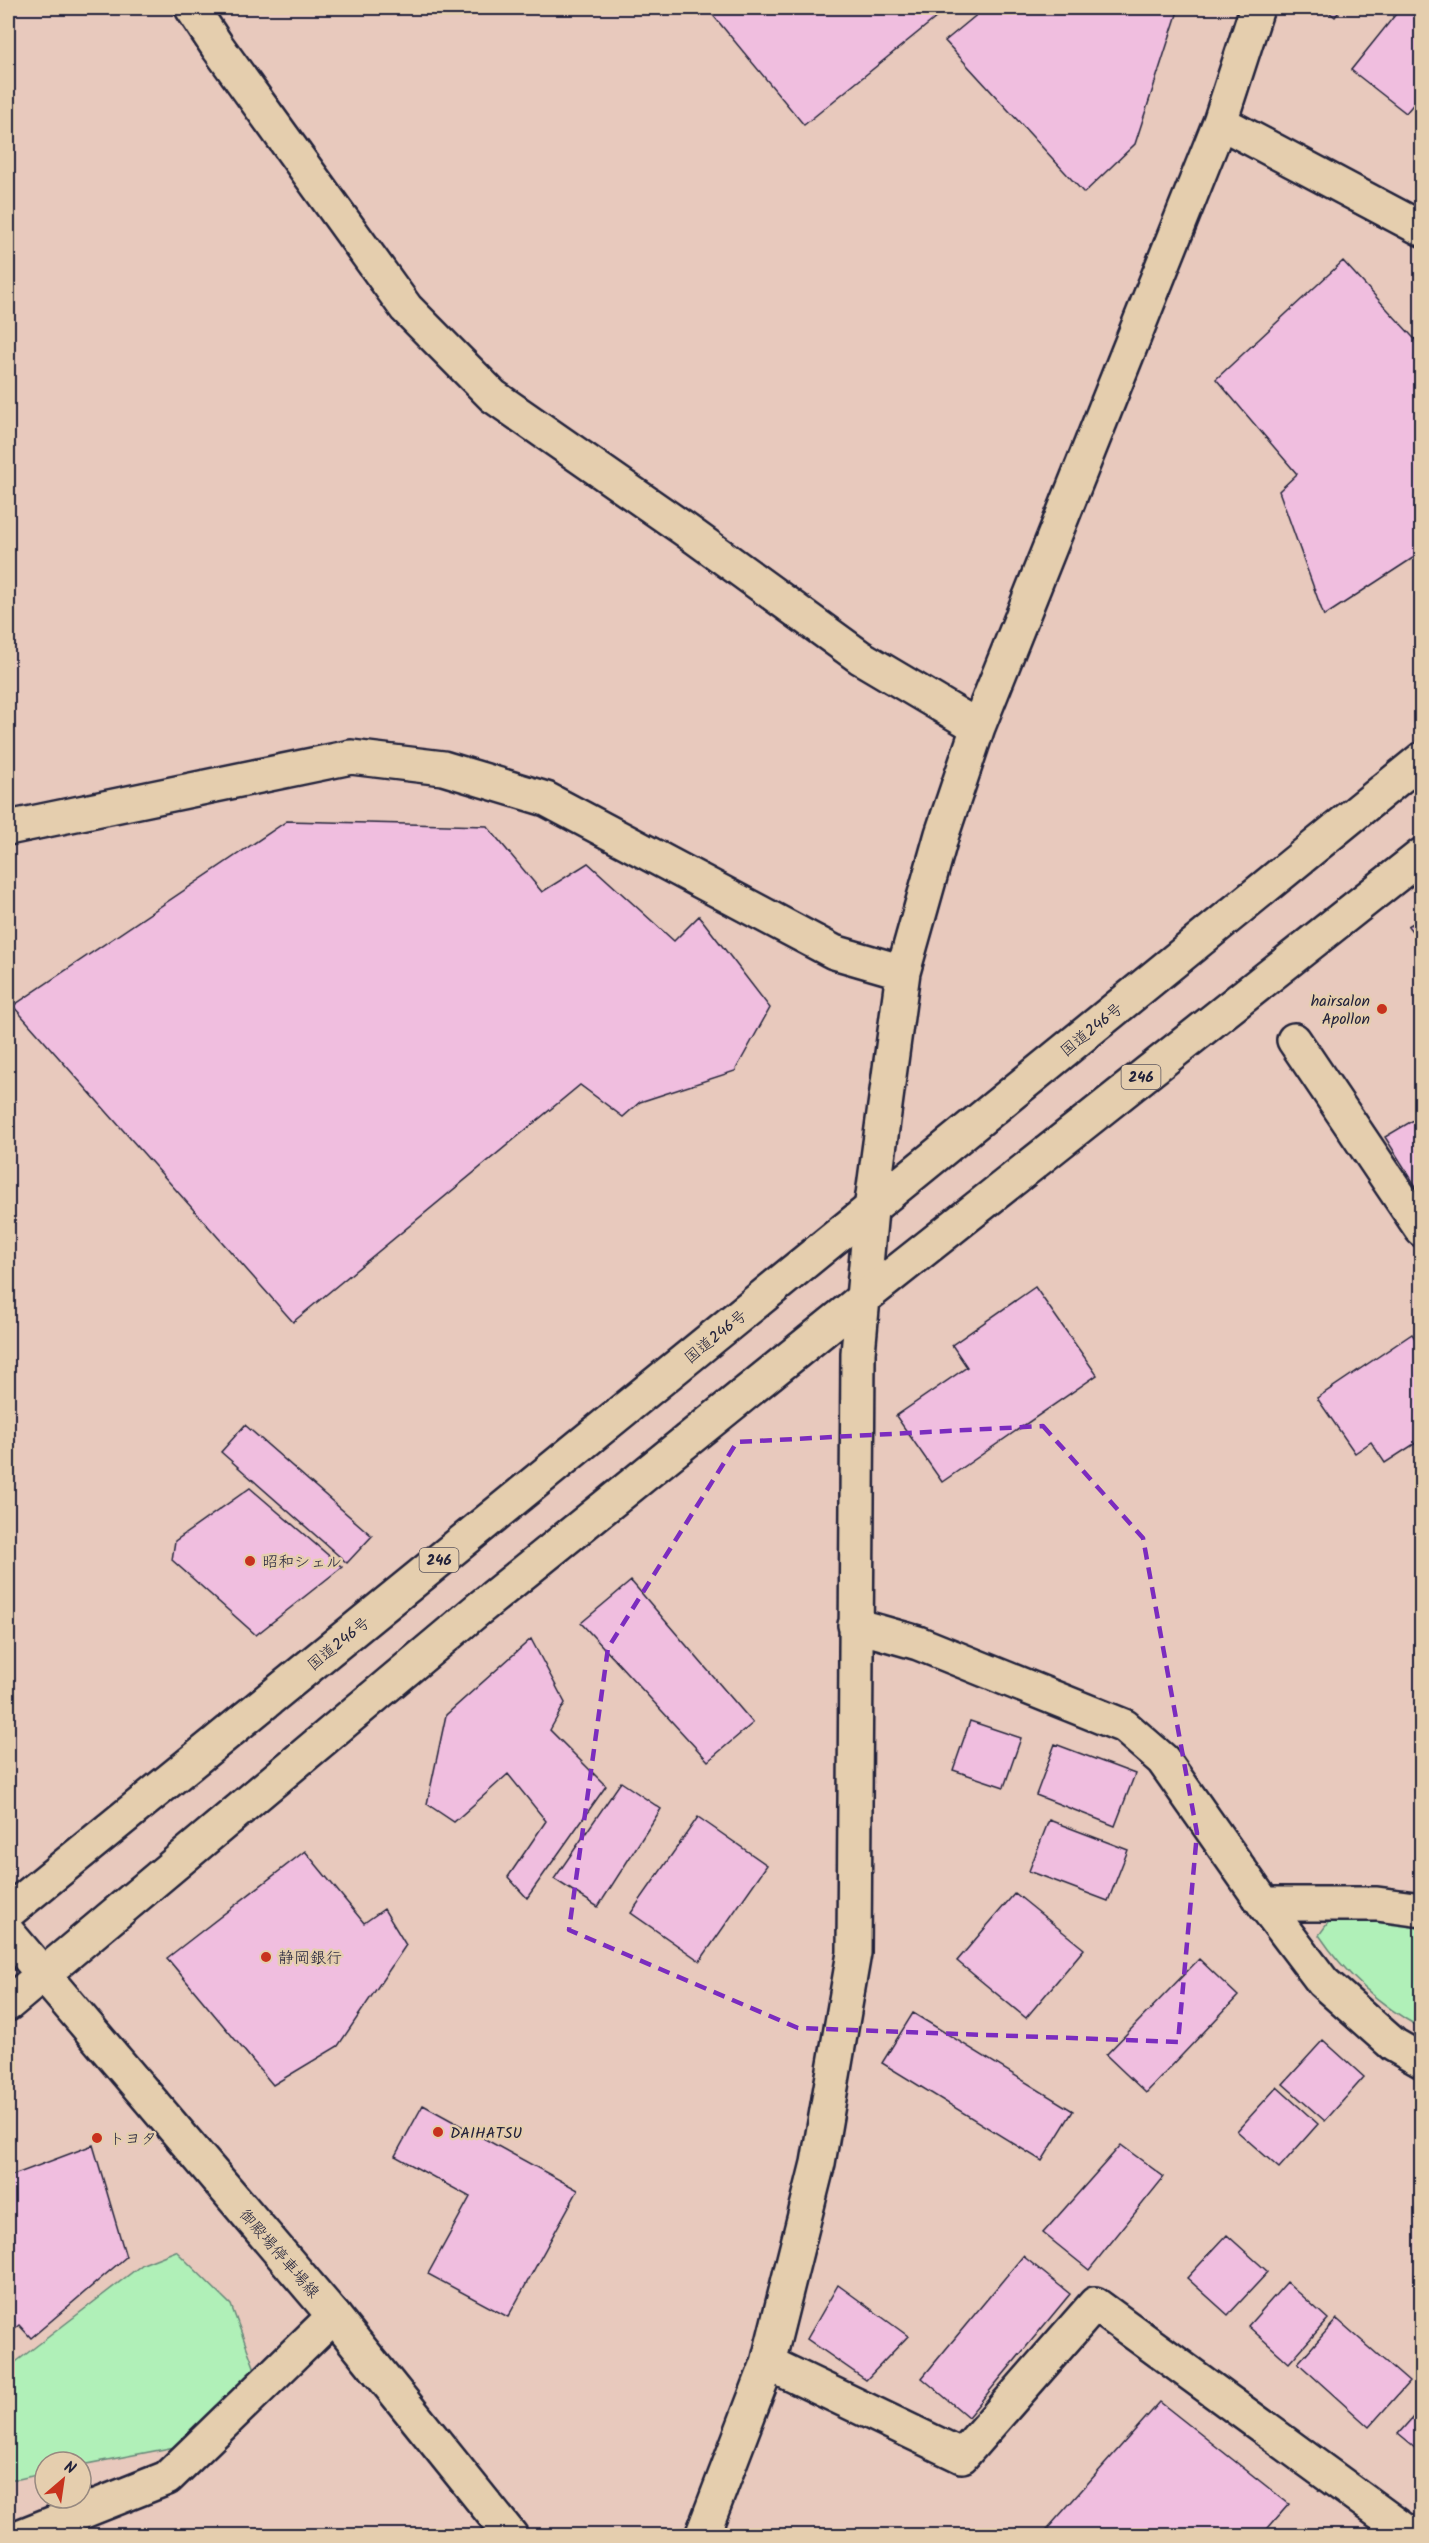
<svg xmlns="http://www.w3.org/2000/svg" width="1429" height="2543" font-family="Kalam,'Klee One',sans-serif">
  <rect width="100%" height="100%" fill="#e8c9bd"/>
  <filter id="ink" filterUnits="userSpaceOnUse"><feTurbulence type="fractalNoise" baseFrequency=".0167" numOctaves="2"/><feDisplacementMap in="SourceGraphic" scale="12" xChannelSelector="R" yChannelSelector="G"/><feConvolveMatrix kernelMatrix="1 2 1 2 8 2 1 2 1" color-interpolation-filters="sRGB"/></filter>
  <g filter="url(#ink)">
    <path fill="#b0f0b8" stroke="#69897a" stroke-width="1.5" d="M1330 1920H1360L1421 1927V2028C1379 2005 1346 1975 1319 1935Z
      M176 2251 231 2305 256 2372 175 2447 81 2465V2462H45V2473L19 2479H8V2368L143 2264Z"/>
    <path fill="#f0bedf" stroke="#22223b" stroke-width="1.5" d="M707 8H948L804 125Z
      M985 8H1179L1135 144 1084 193 945 41Z
      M1324 8H1342L1335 17Z
      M1387 8H1422V94L1406 113 1351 70 1396 14Z
      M1343 261 1422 347V552L1324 616 1279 491 1297 474 1216 379Z
      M287 821 487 826 542 892 588 863 674 941 699 916 770 1008 735 1071 640 1102 623 1117 580 1085 293 1322 13 1006Z
      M1422 918V944L1408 926Z
      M1422 1115V1196L1385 1137Z
      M1035 1287 1097 1375 942 1482 896 1416 967 1367 952 1345Z
      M1412 1334 1422 1348V1439L1385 1463 1371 1442 1355 1453 1317 1398Z
      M245 1425 372 1536 347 1563 221 1452Z
      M250 1488 342 1567 256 1635 172 1560 175 1541Z
      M631 1581 753 1723 708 1761 581 1623Z
      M531 1639 565 1703 550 1730 606 1786 527 1898 508 1877 546 1821 508 1774 454 1822 427 1804 446 1715Z
      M970 1721 1021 1738 1004 1787 953 1770Z
      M1055 1744 1135 1774 1115 1826 1036 1795Z
      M621 1782 661 1809 598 1907 554 1879Z
      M698 1817 767 1865 700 1961 631 1913Z
      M1049 1820 1128 1850 1108 1901 1029 1871Z
      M305 1851 364 1923 384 1909 406 1945 338 2046 273 2085 167 1958Z
      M1015 1893 1084 1949 1026 2018 957 1961Z
      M1199 1959 1238 1996 1146 2093 1106 2055Z
      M913 2013 1073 2111 1042 2161 882 2063Z
      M1323 2040 1364 2077 1325 2121 1283 2084Z
      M1277 2087 1318 2124 1279 2168 1237 2131Z
      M423 2105 578 2190 508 2317 428 2274 470 2197 395 2156Z
      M93 2145 126 2257 31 2338 19 2325 8 2334V2177Z
      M1121 2145 1164 2177 1089 2270 1043 2233Z
      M1227 2235 1268 2272 1228 2315 1187 2278Z
      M1023 2256 1070 2294 968 2417 922 2378Z
      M1287 2282 1328 2319 1289 2363 1248 2326Z
      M838 2285 908 2336 866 2380 807 2339Z
      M1337 2319 1409 2382 1369 2427 1298 2363Z
      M1160 2402 1289 2504 1261 2536H1041Z
      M1422 2407V2454L1398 2434Z"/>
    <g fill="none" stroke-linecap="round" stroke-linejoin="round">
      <g stroke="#22223b" stroke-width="38">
        <path id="minor" d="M192 8 217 46 406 308 493 396 684 529 860 657 978 727
          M1220 122 1422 229
          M8 828 351 757 443 768 546 799 834 952 903 972
          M1294 1040 1422 1230
          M855 1625 918 1643 1124 1726 1163 1760 1264 1904 1323 1982 1394 2045 1422 2061
          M1264 1904H1377L1422 1910
          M768 2363 962 2456 1095 2304 1412 2536
          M21 2536 167 2478 334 2316
          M702 2536 768 2363 818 2163 854 1953 858 1353 871 1210 903 972 942 834 978 727 1220 122 1257 8"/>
      </g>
      <g stroke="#22223b" stroke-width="38">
        <path id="major" d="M8 1933 334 2316 511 2536"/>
      </g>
      <g stroke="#22223b" stroke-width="38">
        <path id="highway" d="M8 1912 1422 759
          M8 2004 476 1611 861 1300 1422 855"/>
      </g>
      <use href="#minor" stroke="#e5ceae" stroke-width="33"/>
      <use href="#major" stroke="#e5ceae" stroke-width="33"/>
      <use href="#highway" stroke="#e5ceae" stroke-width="33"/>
    </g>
  </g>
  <path fill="none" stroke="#7b2cbf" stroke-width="4.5" stroke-dasharray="12 8" stroke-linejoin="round" d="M1043 1426 1143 1538 1197 1833 1178 2042 798 2028 569 1930 608 1648 737 1442Z"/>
  <g fill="#c8321e" stroke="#e5ceae" stroke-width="2">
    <circle cx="1382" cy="1009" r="6"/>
    <circle cx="250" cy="1561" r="6"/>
    <circle cx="266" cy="1957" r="6"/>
    <circle cx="438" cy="2132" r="6"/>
    <circle cx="97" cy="2138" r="6"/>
  </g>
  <g text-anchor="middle" stroke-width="5" stroke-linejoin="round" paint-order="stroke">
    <g fill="#e5ceae" stroke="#5c565e" stroke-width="1.5">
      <rect x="1121.5" y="1065" width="39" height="24" rx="4.5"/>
      <rect x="419.5" y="1548" width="39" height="24" rx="4.5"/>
    </g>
    <g font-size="15" font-weight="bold" fill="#22223b">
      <text x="1141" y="1082">246</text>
      <text x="439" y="1565">246</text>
    </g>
    <g font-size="16" fill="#22223b" stroke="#e5ceae" text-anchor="start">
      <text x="1370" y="1006" text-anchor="end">hairsalon<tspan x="1370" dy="18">Apollon</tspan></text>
      <text x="262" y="1567">昭和シェル</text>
      <text x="278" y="1963">静岡銀行</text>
      <text x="450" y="2138">DAIHATSU</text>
      <text x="109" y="2144">トヨタ</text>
    </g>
    <g font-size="16" fill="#22223b" stroke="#e5ceae">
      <text transform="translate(1091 1029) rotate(-39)" y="6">国道246号</text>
      <text transform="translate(715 1336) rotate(-39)" y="6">国道246号</text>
      <text transform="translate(338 1643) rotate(-39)" y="6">国道246号</text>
      <text transform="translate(280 2253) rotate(49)" y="6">御殿場停車場線</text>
    </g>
  </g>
  <rect width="1429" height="2543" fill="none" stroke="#e5ceae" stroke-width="30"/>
  <rect x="15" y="15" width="1399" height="2513" fill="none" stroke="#22223b" stroke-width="2" filter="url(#ink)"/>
  <g transform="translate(63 2480) rotate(29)"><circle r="28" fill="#e5ceae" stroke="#978980" stroke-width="1.5"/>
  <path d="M0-4.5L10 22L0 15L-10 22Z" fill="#c8321e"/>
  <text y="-9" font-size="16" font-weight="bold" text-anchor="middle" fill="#22223b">N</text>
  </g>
</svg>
